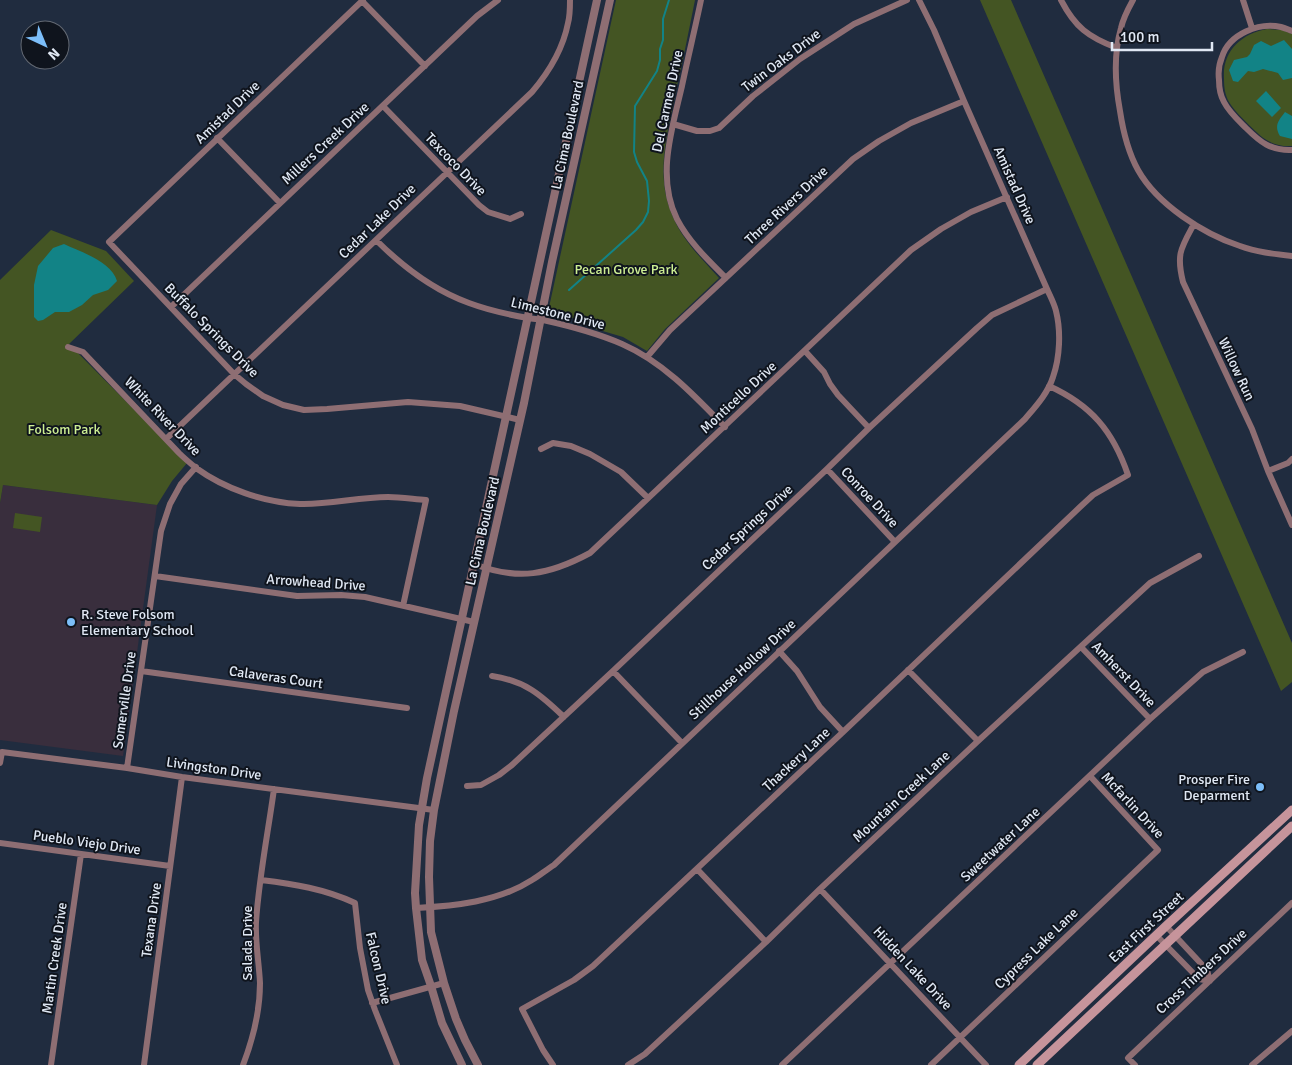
<svg xmlns="http://www.w3.org/2000/svg" width="1292" height="1065" font-family="Signika,sans-serif">
  <rect width="100%" height="100%" fill="#202c3f"/>
  <path fill="#392e3d" d="M3 485 157 505 123 756 0 740V503Z"/>
  <path fill="#445523" d="M616 0H695C689 30 683 60 676 90 668 133 654 175 673 217 683 241 702 259 719 278L665 329 647 351 623 337 596 329 576 319 548 312Z
    M980 0H1011L1292 643V682L1281 691Z
    M1267 29 1282 30 1292 34V146C1272 147 1262 138 1249 125 1242 118 1234 110 1229 102 1225 95 1224 87 1224 79 1222 51 1241 34 1267 29Z
    M51 230 106 251 134 281 69 344 187 463 172 481 157 505 3 485 0 503V280Z
    M15 513 42 517 40 532 13 528Z"/>
  <path fill="#128386" d="M1284 40 1292 49V78L1283 80 1278 73 1263 69 1254 72 1248 71 1238 82 1233 81 1229 70 1234 60 1247 57 1250 54 1254 45 1261 41 1271 46Z
    M1266 91 1281 108 1272 117 1256 101Z
    M1285 112 1292 116V139L1280 136C1274 126 1278 121 1285 112Z
    M64 244C81 252 112 262 117 281L108 290 93 295 82 305 69 312H55L43 320 38 321 34 317V285L38 266 53 248Z"/>
  <g fill="none" stroke-linecap="round" stroke-linejoin="round">
    <path stroke="#128386" stroke-width="2" d="M569 290 636 230 643 222 648 212 649 201 647 181 637 162 634 152 635 106 657 71 660 60V49L663 40V19L669 0"/>
    <path stroke="#8e6e73" stroke-width="6" d="M363 0 109 242 234 374 246 384 263 396 283 405 304 410 327 409 408 402 460 406 520 420
      M701 0C695 29 688 57 682 86 672 129 656 177 677 219 689 242 708 260 726 278
      M1061 0C1075 27 1088 37 1117 48
      M1133 0C1128 9 1123 19 1121 28 1113 56 1115 84 1120 111 1123 131 1128 152 1138 170 1157 204 1203 234 1240 246 1256 252 1274 254 1292 256
      M1243 0 1252 28
      M362 1 425 66
      M1292 31C1289 30 1285 28 1281 27 1259 22 1229 34 1222 57 1219 64 1218 72 1219 80 1219 87 1220 95 1224 102 1229 112 1238 120 1246 128 1260 142 1271 151 1292 150
      M383 106 479 205 488 212 510 219 521 214
      M673 124 697 131H710L719 128 753 96 800 59 854 24 907 0
      M217 138 280 203
      M1194 224C1181 248 1176 254 1183 282L1252 429 1268 471 1292 525
      M376 240C403 267 433 290 469 303 485 309 511 315 528 318 533 319 538 319 543 320 570 326 597 333 622 344 663 362 694 395 725 427
      M171 307 477 16 498 0
      M68 347 83 352 179 453C184 458 190 463 196 468 225 489 263 502 300 504 329 505 358 497 388 497 400 497 413 499 426 500L403 606
      M805 351 824 372 830 384 838 395 869 428
      M647 357 670 330 853 159 879 141 911 123 964 101
      M166 439 532 92C549 72 563 49 568 23 570 16 570 8 570 0
      M541 449 553 443 571 446 590 454 621 472 648 498
      M827 469 895 542
      M1268 471 1288 463 1292 459
      M474 564C518 581 549 575 590 553L911 250 941 229 971 212 1007 197
      M155 576 297 596 341 595 365 597 474 622
      M1081 647 1150 719
      M779 651 797 671 820 707 843 732
      M908 670 978 741
      M141 671 407 708
      M613 671 682 743
      M492 676C525 681 540 694 564 717
      M0 763 2 752 127 768 182 777 434 810
      M127 768 161 531 170 504 181 484 196 467
      M467 786 481 785 499 775 512 765 613 671 827 469 869 428 977 328 992 315 1047 289
      M0 843 170 866
      M697 869 766 942
      M261 880C294 884 325 889 355 903L360 948 368 990 375 1010 397 1065
      M820 889 986 1065
      M416 908C454 906 498 902 532 880 539 876 546 870 554 865L1025 419C1036 406 1048 393 1053 377 1060 357 1061 331 1056 311 1054 303 1050 296 1047 289L964 101 934 30 919 0
      M1156 935 1199 979 1210 981 1207 970 1166 926
      M372 1003 444 983
      M51 1065 81 854
      M144 1065 182 777
      M243 1065C253 1039 260 1012 260 983 259 962 255 942 256 922 259 877 268 833 274 789
      M553 1065 543 1050 522 1009 574 980 593 966 843 732 1080 507 1093 495 1128 475C1113 431 1091 405 1049 386
      M628 1065 645 1054 766 942 820 889 978 741 1150 583 1199 556
      M782 1065 1150 719 1203 672 1243 652
      M931 1065 1158 850 1090 776
      M1135 1065 1128 1058 1292 903
      M1252 1065 1292 1031"/>
    <path stroke="#8e6e73" stroke-width="8" d="M462 1065 442 1023 431 986 422 960 416 908 415 893 419 825 427 778 597 0
      M478 1065 465 1040 456 1019 444 983 431 932 429 877 430 841 434 810 454 711 524 403 552 262 610 0"/>
    <path stroke="#c6949b" stroke-width="9" d="M1019 1065 1166 926 1292 810
      M1037 1065 1292 826"/>
  </g>
  <g fill="#7cbef9" stroke="#0f141d" stroke-width="2">
    <circle cx="71" cy="622" r="5"/>
    <circle cx="1260" cy="787" r="5"/>
  </g>
  <g text-anchor="middle" stroke-width="4" stroke-linejoin="round" paint-order="stroke">
    <g font-size="14" fill="#e0e8f4" stroke="#0f141d">
      <text transform="translate(781 60) rotate(-37)" y="5">Twin Oaks Drive</text>
      <text transform="translate(667 101) rotate(-78)" y="5">Del Carmen Drive</text>
      <text transform="translate(227 112) rotate(-44)" y="5">Amistad Drive</text>
      <text transform="translate(567 135) rotate(-78)" y="5">La Cima Boulevard</text>
      <text transform="translate(325 143) rotate(-43)" y="5">Millers Creek Drive</text>
      <text transform="translate(456 164) rotate(46)" y="5">Texcoco Drive</text>
      <text transform="translate(1015 185) rotate(66)" y="5">Amistad Drive</text>
      <text transform="translate(786 205) rotate(-43)" y="5">Three Rivers Drive</text>
      <text transform="translate(377 221) rotate(-44)" y="5">Cedar Lake Drive</text>
      <text transform="translate(558 313) rotate(14)" y="5">Limestone Drive</text>
      <text transform="translate(212 330) rotate(45)" y="5">Buffalo Springs Drive</text>
      <text transform="translate(1237 369) rotate(65)" y="5">Willow Run</text>
      <text transform="translate(738 397) rotate(-43)" y="5">Monticello Drive</text>
      <text transform="translate(163 416) rotate(46)" y="5">White River Drive</text>
      <text transform="translate(870 497) rotate(47)" y="5">Conroe Drive</text>
      <text transform="translate(747 527) rotate(-43)" y="5">Cedar Springs Drive</text>
      <text transform="translate(482 531) rotate(-77)" y="5">La Cima Boulevard</text>
      <text transform="translate(316 582) rotate(4)" y="5">Arrowhead Drive</text>
      <text transform="translate(742 669) rotate(-43)" y="5">Stillhouse Hollow Drive</text>
      <text transform="translate(1124 674) rotate(46)" y="5">Amherst Drive</text>
      <text transform="translate(276 677) rotate(8)" y="5">Calaveras Court</text>
      <text transform="translate(124 700) rotate(-82)" y="5">Somerville Drive</text>
      <text transform="translate(796 759) rotate(-43)" y="5">Thackery Lane</text>
      <text transform="translate(214 768) rotate(8)" y="5">Livingston Drive</text>
      <text transform="translate(901 796) rotate(-43)" y="5">Mountain Creek Lane</text>
      <text transform="translate(1133 805) rotate(47)" y="5">Mcfarlin Drive</text>
      <text transform="translate(87 842) rotate(8)" y="5">Pueblo Viejo Drive</text>
      <text transform="translate(1000 844) rotate(-43)" y="5">Sweetwater Lane</text>
      <text transform="translate(151 920) rotate(-82)" y="5">Texana Drive</text>
      <text transform="translate(1146 927) rotate(-43)" y="5">East First Street</text>
      <text transform="translate(247 943) rotate(-90)" y="5">Salada Drive</text>
      <text transform="translate(1036 948) rotate(-44)" y="5">Cypress Lake Lane</text>
      <text transform="translate(54 958) rotate(-82)" y="5">Martin Creek Drive</text>
      <text transform="translate(379 968) rotate(77)" y="5">Falcon Drive</text>
      <text transform="translate(913 968) rotate(47)" y="5">Hidden Lake Drive</text>
      <text transform="translate(1201 971) rotate(-43)" y="5">Cross Timbers Drive</text>
    </g>
    <g font-size="14" fill="#cdee93" stroke="#0f141d">
      <text x="626" y="274">Pecan Grove Park</text>
      <text x="64" y="434">Folsom Park</text>
    </g>
    <g font-size="14" fill="#e0e8f4" stroke="#0f141d" text-anchor="start">
      <text x="81" y="619">R. Steve Folsom<tspan x="81" dy="16">Elementary School</tspan></text>
      <text x="1250" y="784" text-anchor="end">Prosper Fire<tspan x="1250" dy="16">Deparment</tspan></text>
    </g>
  </g>
  <g transform="translate(45 45) rotate(136)"><circle r="24" fill="#0f141d" stroke="#636973"/>
  <path d="M0-4L9 19L0 12L-9 19Z" fill="#7cbef9"/>
  <text y="-8" font-size="14" font-weight="bold" text-anchor="middle" fill="#e0e8f4">N</text>
  </g>
  <path d="M1112 42v8h100v-8" fill="none" stroke="#e0e8f4" stroke-width="2.5"/>
  <text x="1120" y="42" font-size="15" fill="#e0e8f4" stroke="#0f141d" stroke-width="4" paint-order="stroke">100 m</text>
</svg>
